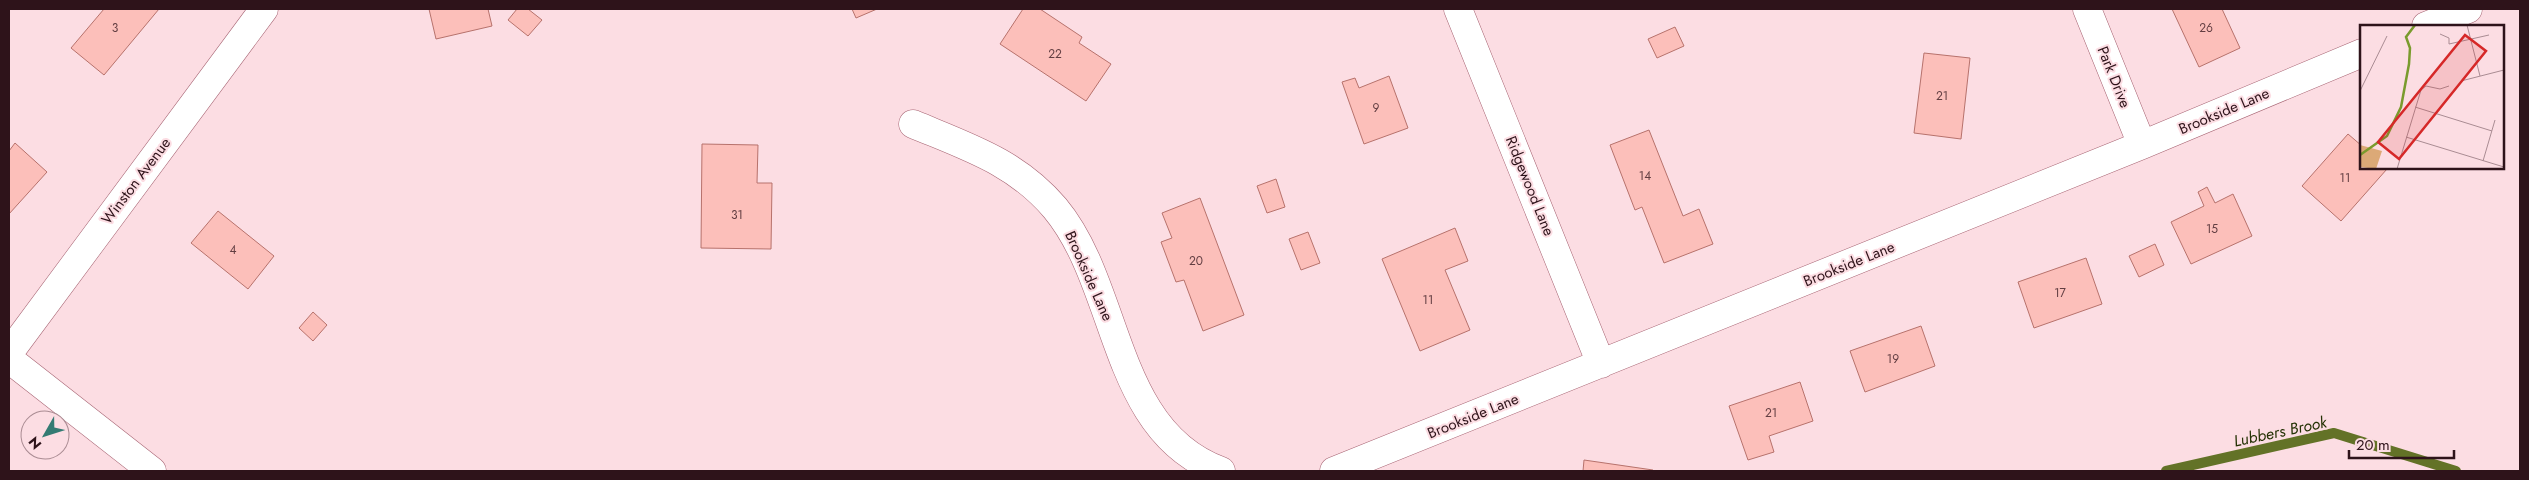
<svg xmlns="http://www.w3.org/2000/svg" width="2529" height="480" font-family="Jost,sans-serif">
  <rect width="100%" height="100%" fill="#fcdde3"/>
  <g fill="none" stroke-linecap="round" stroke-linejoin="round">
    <path stroke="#637227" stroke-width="10" d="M2166 471 2334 433 2456 471"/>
  </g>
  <path fill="#fcbfba" stroke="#b7726c" d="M104 9H159L104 75 71 48Z
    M429 9H488L492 26 436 39Z
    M517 9H528L542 20 528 36 508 20Z
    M852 9H877L856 18Z
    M1023 9H1040L1082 37 1079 43 1111 64 1086 101 1000 44Z
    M2172 9H2222L2240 48 2199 67Z
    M1675 27 1684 46 1657 58 1648 39Z
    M1924 53 1970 58 1961 139 1914 133Z
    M1389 76 1408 128 1364 144 1342 82 1355 78 1359 88Z
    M1649 130 1683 216 1699 209 1713 244 1664 263 1642 207 1635 210 1610 145Z
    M2348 134 2362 146V168L2387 169 2341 221 2302 186Z
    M15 143 47 172 9 214V151Z
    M702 144 758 145 757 183H772L771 249 701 248Z
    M1276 179 1285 207 1267 213 1257 186Z
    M2207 187 2215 203 2233 194 2252 236 2191 264 2171 222 2204 206 2198 192Z
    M1200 198 1244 315 1203 331 1184 280 1176 282 1161 242 1172 238 1162 213Z
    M218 211 274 256 248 289 191 243Z
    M1455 228 1468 261 1445 270 1470 330 1420 351 1382 259Z
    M1308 232 1320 263 1301 270 1289 239Z
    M2155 244 2164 265 2139 277 2129 256Z
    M2086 258 2102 304 2034 328 2018 282Z
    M313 312 327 325 313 341 299 328Z
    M1921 326 1935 366 1865 392 1850 351Z
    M1800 382 1813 421 1769 436 1774 452 1748 460 1729 406Z
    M1584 460 1653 470V471H1583Z"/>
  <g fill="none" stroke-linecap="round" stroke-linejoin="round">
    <g stroke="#a76473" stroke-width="29">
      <path id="minor" d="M1458 9 1601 364
        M2087 9 2142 145
        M2426 26 2468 9
        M913 124C968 147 1016 162 1055 208 1121 287 1111 431 1221 471
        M9 353 264 9
        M9 359 152 471
        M1334 471 2142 145 2362 53"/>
    </g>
    <use href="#minor" stroke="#fff" stroke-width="28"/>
  </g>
  <g text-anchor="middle" stroke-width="4" stroke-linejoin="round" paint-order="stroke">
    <g font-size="12" fill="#623e42">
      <text x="115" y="32">3</text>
      <text x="2206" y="32">26</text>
      <text x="1055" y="58">22</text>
      <text x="1942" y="100">21</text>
      <text x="1376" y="112">9</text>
      <text x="1645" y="180">14</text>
      <text x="2345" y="182">11</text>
      <text x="737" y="219">31</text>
      <text x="2212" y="233">15</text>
      <text x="233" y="254">4</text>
      <text x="1196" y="265">20</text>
      <text x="2060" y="297">17</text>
      <text x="1428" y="304">11</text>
      <text x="1893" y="363">19</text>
      <text x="1771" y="417">21</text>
    </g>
    <g font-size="15" fill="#2e131a" stroke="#fcdde3">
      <text transform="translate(2114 77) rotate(68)" y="5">Park Drive</text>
      <text transform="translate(2224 111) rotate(-23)" y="5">Brookside Lane</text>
      <text transform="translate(136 181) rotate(-53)" y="5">Winston Avenue</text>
      <text transform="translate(1530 186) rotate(68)" y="5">Ridgewood Lane</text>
      <text transform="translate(1849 264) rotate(-22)" y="5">Brookside Lane</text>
      <text transform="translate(1089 276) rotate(66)" y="5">Brookside Lane</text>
      <text transform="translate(1473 416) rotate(-22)" y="5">Brookside Lane</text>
    </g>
    <g font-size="16" font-style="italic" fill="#253205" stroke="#fcdde3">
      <text transform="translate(2280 431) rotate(-12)" y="6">Lubbers Brook</text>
    </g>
  </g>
  <g transform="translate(2360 25)">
    <rect width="144" height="144" fill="#fcdde3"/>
    <path d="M0 120 22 126 16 144 0 142Z" fill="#dca977"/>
    <path fill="none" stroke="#7a9b2d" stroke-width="2.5" d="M0 130 27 111 41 82 49 39 50 23 46 12 55 0"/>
    <path fill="none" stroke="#aa8c93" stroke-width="1" d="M107 0 120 51M80 9 89 13V19L129 10M101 56 144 45M0 66 27 11M55 82 132 106M46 112 144 142M123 136 135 95M37 144 61 65 66 61 80 64 89 61"/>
    <path fill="#d62828" fill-opacity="0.15" stroke="#d62828" stroke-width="2.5" d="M105 10 126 26 39 134 18 117Z"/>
    <rect width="144" height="144" fill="none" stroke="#2e131a" stroke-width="2.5"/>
  </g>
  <rect width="2529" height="480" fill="none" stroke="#2e131a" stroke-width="20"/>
  <g transform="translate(45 435) rotate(231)"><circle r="24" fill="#fcdde3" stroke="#aa8c93"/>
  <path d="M0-4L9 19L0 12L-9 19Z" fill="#347b73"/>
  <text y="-8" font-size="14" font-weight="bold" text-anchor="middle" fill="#2e131a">N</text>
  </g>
  <path d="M2349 450v8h105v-8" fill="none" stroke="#2e131a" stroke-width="2.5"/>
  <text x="2356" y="450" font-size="15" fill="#2e131a" stroke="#fcdde3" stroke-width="4" paint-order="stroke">20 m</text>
</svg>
